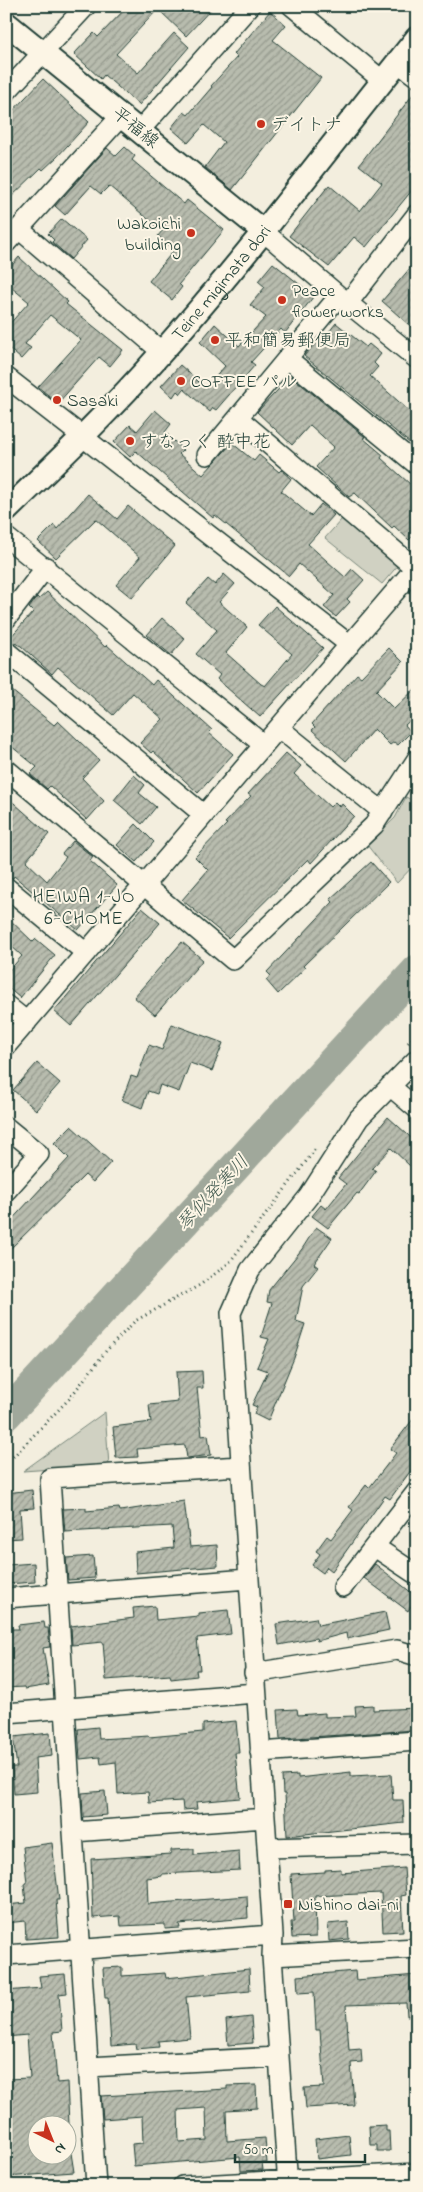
<svg xmlns="http://www.w3.org/2000/svg" width="423" height="2192" font-family="'Indie Flower','Klee One',sans-serif">
  <defs>
    <pattern id="building-hatch" width="6" height="6" patternUnits="userSpaceOnUse" patternTransform="scale(1.25)"><rect width="6" height="6" fill="#b8bcae"/><path d="M-1 1l2-2M0 6l6-6M5 7l2-2" fill="none" stroke="#959a8e"/></pattern>
  </defs>
  <rect width="100%" height="100%" fill="#f3eede"/>
  <filter id="ink" filterUnits="userSpaceOnUse"><feTurbulence type="fractalNoise" baseFrequency=".02" numOctaves="2"/><feDisplacementMap in="SourceGraphic" scale="10" xChannelSelector="R" yChannelSelector="G"/><feConvolveMatrix kernelMatrix="1 2 1 2 8 2 1 2 1" color-interpolation-filters="sRGB"/></filter>
  <g filter="url(#ink)">
    <path fill="#d0d1c2" stroke="#78877b" d="M342 519 400 563 382 584 325 538Z
      M406 797 417 803V862L397 883 367 845 395 818Z
      M105 1412 109 1465 23 1471Z
      M417 1791V1829H414L413 1792Z"/>
    <g fill="none" stroke-linecap="round" stroke-linejoin="round">
      <path stroke="#a0a89b" stroke-width="31" d="M6 1415 417 970"/>
    </g>
    <path fill="url(#building-hatch)" stroke="#1f3d34" fill-rule="evenodd" d="M128 6H214L186 36 158 9 116 54 138 73 174 33 189 47 139 105 104 75 101 79 74 54 94 33 98 37Z
      M270 11 286 25 273 40 321 78 232 190 205 167 224 142 204 125 188 143 171 128 184 112 188 115 212 87 211 86 237 57 234 54Z
      M43 79 89 122 57 157 43 170 41 168 6 202V118Z
      M417 89V184L366 247 354 237 329 267 289 236 329 185 360 211 382 183 359 165Z
      M125 147 135 156 132 160 184 204 187 200 224 230 179 284 182 287 172 300 149 281 174 250 158 236 162 231 109 186 101 194 91 186 65 215 55 206 107 148 116 156Z
      M62 219 87 240 71 259 52 242 54 240 48 234Z
      M19 257 68 302 66 304 123 350 110 366 99 357 58 403 38 387 81 340 50 315 25 344 31 348 21 359 6 346V328L29 302 6 283V272Z
      M417 260V332L382 301Z
      M273 263 314 296 285 333 281 329 251 362 255 365 216 410 213 408 210 412 184 389 180 394 177 391 173 397 161 386 180 365 206 388 225 366 200 342 215 324 239 346 266 317 250 305 265 287 258 281Z
      M336 323 366 347 369 344 381 354 374 363 378 367 370 376 417 418V449L304 356 318 339 321 342Z
      M291 376 365 437 363 438 383 455 381 458 410 484 417 476V532L409 540 394 526 392 528 355 493 349 497 316 467 334 447 310 425 292 445 257 412Z
      M155 410 171 424 165 432 183 450 179 454 203 475 232 443 254 461 259 455 279 472 281 470 291 479 281 491 311 516 321 504 334 515 308 544 345 577 352 569 364 580 347 599 350 602 336 617 324 607 334 595 299 564 289 576 215 515 213 518 136 451 130 457 114 442 130 425 137 431Z
      M88 494 117 519 128 506 175 546 132 598 116 585 140 557 96 519 56 558 38 541 54 525 57 529Z
      M224 574 235 584 219 602 247 627 226 653 261 684 265 686 292 654 258 625 275 606 323 648 260 717 217 679 220 675 196 654 217 630 186 603 208 579 215 585Z
      M47 592 105 647 107 645 152 685 156 680 212 730 209 733 233 754 198 793 153 751 151 753 140 743 163 719 133 693 113 715 58 667 52 674 21 646 8 640 33 612 29 608 37 597 39 599Z
      M162 618 185 639 171 655 147 635Z
      M389 648 403 662 376 691 394 709 417 687V714L405 725 411 732 398 745 394 742 390 745 374 729 346 761 312 730 315 727 312 724 357 674 361 677Z
      M6 686 54 725 58 721 99 760 82 778 104 801 87 820 50 786 47 789 30 774 37 767 6 742Z
      M286 753 301 766 294 774 330 807 335 802 340 807 342 804 354 816 311 863 308 859 228 938 182 900 208 870 195 857 227 824 225 823 251 796 248 794Z
      M134 775 145 785 139 793 156 807 142 824 114 800Z
      M6 796 49 834 26 861 47 881 66 857 62 854 73 841 93 857 90 861 117 885 78 930 14 876 13 878 6 876Z
      M136 824 154 842 136 862 117 845Z
      M371 862 389 882 303 966 305 968 278 994 266 980 271 976 267 972 333 902 330 899Z
      M142 908 160 923 71 1026 54 1011Z
      M6 916 33 942 36 939 55 955 20 998 6 986V974L22 956 6 941Z
      M182 942 203 960 155 1015 134 997Z
      M172 1024 223 1043 212 1071 190 1063 179 1092 160 1085 157 1094 148 1091 142 1108 122 1100 131 1076 137 1078 149 1045 162 1050Z
      M37 1063 60 1083 36 1110 13 1090Z
      M388 1117 417 1143V1159L410 1166 391 1148 372 1168 376 1171 359 1194 357 1193 328 1228 312 1216 321 1205 326 1209 346 1184 338 1178Z
      M71 1126 111 1162 93 1182 85 1175 6 1253V1226L69 1158 54 1143Z
      M316 1227 332 1238 314 1264 318 1267 303 1286 296 1321 305 1324 294 1358 268 1421 254 1414 257 1407 252 1405 268 1371 257 1367 269 1339 261 1337 272 1303 267 1302 269 1290 302 1249Z
      M202 1371 203 1388H197L202 1436 208 1435 211 1455 187 1458 185 1445 137 1449 138 1457 116 1458 113 1427 151 1422 149 1405 178 1402 176 1372Z
      M417 1414V1462L390 1499 385 1496 332 1571 327 1567 323 1573 312 1565 320 1554 316 1551 327 1536 331 1539 353 1510 349 1507 366 1485 369 1488 396 1453 390 1449Z
      M32 1490 34 1508 20 1509 22 1538 6 1539V1493Z
      M184 1501 190 1547 217 1545 218 1566 136 1573 135 1552 174 1548 172 1526 65 1532 63 1509 86 1508V1511L119 1508 120 1511Z
      M93 1556 95 1578 68 1580 66 1558Z
      M34 1563 35 1582 6 1584V1565Z
      M375 1564 417 1597 408 1611 364 1578Z
      M155 1606 156 1620 199 1616V1613L228 1610 231 1634 197 1638 200 1670H196L197 1676 171 1679 170 1675 106 1680 103 1642 72 1645 71 1626 134 1618 133 1608Z
      M385 1612 389 1630 347 1639 346 1633 317 1641 316 1638 279 1645 276 1624 316 1618 318 1625Z
      M44 1622 45 1628H48L50 1647 43 1648 49 1685 25 1689 24 1687 6 1688V1629H19L18 1625Z
      M373 1705V1710L417 1708V1730L280 1739 278 1710 297 1709 298 1715 325 1713V1717L356 1716 355 1706Z
      M236 1721 239 1753H235L240 1798 196 1802 197 1809 183 1810 182 1801 149 1803 148 1792 118 1794 116 1762 101 1764 100 1757 80 1759 78 1729 98 1727 99 1739 149 1736V1737L203 1732V1724Z
      M50 1733 52 1756 35 1758 37 1792 14 1794 12 1767H17L13 1737Z
      M351 1772V1776L391 1774 393 1800H403L404 1823 287 1836 285 1794H283L282 1776 298 1775V1778Z
      M105 1791 107 1815 83 1817 82 1793Z
      M52 1843 59 1900H56L59 1937 26 1939 25 1921 6 1923V1905L26 1903 24 1884 27 1883 23 1847Z
      M194 1849V1855L239 1851 240 1870 162 1874V1876L147 1878 148 1904 247 1896 248 1918 179 1924 180 1928 165 1929V1924L121 1926 120 1916 93 1918 91 1859 171 1854V1850Z
      M404 1868 406 1895 401 1896 403 1931 383 1932 381 1893 315 1896 316 1937 292 1938 291 1922H294L291 1874 325 1872V1870L341 1869V1873Z
      M348 1922 349 1939 329 1941 328 1924Z
      M122 1967V1976L165 1973 166 1978 249 1969 250 1991 186 1997 190 2038 158 2041 159 2047 136 2049 135 2044 111 2046 108 1998H105L103 1968Z
      M355 1971 356 1980 417 1975V2015L407 2016 406 2003 346 2005 349 2050 361 2049 362 2062 351 2063 354 2105 306 2108 304 2088 324 2087 320 2030H316L314 1992 298 1993 297 1976Z
      M65 1974 67 1993 59 1994 62 2031 53 2032 57 2083 67 2082 69 2124H38V2157L71 2153 74 2172 6 2177V2079L30 2078 27 2035 6 2037V1991L41 1988 39 1976Z
      M251 2017 253 2043 228 2045 226 2020Z
      M256 2085 257 2108 226 2110 227 2141 265 2138 267 2163H262L263 2170 241 2171 240 2157 134 2166 132 2144 143 2143 142 2116 103 2119 101 2096 227 2089V2086ZM206 2108 207 2140 179 2142 178 2110Z
      M386 2125V2131H389L390 2151H377V2145H370L369 2126Z
      M349 2135 351 2155 317 2159 315 2139Z"/>
    <g fill="none" stroke-linecap="round" stroke-linejoin="round">
      <g stroke="#1f3d34" stroke-width="22">
        <path id="minor" d="M292 6 383 81
          M397 62 417 77
          M6 92 86 6
          M140 130 250 6
          M19 229 162 352
          M264 232 339 296 417 359
          M6 243 122 115
          M348 303 417 214
          M288 359 417 465
          M6 377 350 645
          M238 418 415 568
          M207 455 339 296
          M6 537 264 745
          M6 619 46 567
          M6 651 204 815
          M279 728 383 812
          M6 769 233 960 374 825 417 759
          M6 887 86 953
          M6 1005 27 1022
          M6 1046 417 566
          M390 1086 417 1109
          M6 1127 39 1154 6 1191
          M375 1547 417 1575
          M343 1587 417 1491
          M6 1598 248 1579
          M254 1673 397 1650 417 1656
          M6 1713 256 1693
          M260 1752 417 1741
          M73 1832 265 1818
          M267 1848 417 1844
          M6 1955 273 1935
          M272 1956 417 1948
          M88 2067 279 2057
          M96 2186 50 1478 240 1466
          M182 2186 417 2173
          M288 2186 272 1956 273 1935 231 1313 250 1270 309 1196 359 1118 417 1059"/>
      </g>
      <g stroke="#1f3d34" stroke-width="26">
        <g id="tertiary">
          <path d="M6 23 264 232"/>
          <path id="s1" d="M6 511C60 459 113 408 162 352 252 251 332 143 417 38"/>
        </g>
      </g>
      <path stroke="#1f3d34" stroke-width="3" stroke-dasharray="1 4" stroke-linecap="butt" d="M408 1043 417 1034
        M6 1464 69 1399 106 1351 135 1321 200 1285 229 1263 317 1147"/>
      <use href="#minor" stroke="#fcf5e5" stroke-width="19"/>
      <use href="#tertiary" stroke="#fcf5e5" stroke-width="22"/>
    </g>
  </g>
  <g fill="#c8321e" stroke="#fcf5e5" stroke-width="2">
    <circle cx="261" cy="124" r="5"/>
    <circle cx="191" cy="233" r="5"/>
    <circle cx="282" cy="300" r="5"/>
    <circle cx="215" cy="340" r="5"/>
    <circle cx="181" cy="381" r="5"/>
    <circle cx="57" cy="400" r="5"/>
    <circle cx="130" cy="441" r="5"/>
    <rect x="283" y="1899" width="10" height="10" rx="2.5"/>
  </g>
  <g text-anchor="middle" stroke-width="4" stroke-linejoin="round" paint-order="stroke">
    <g font-size="18" fill="#1f3d34" stroke="#fcf5e5" text-anchor="start">
      <text x="271" y="130">デイトナ</text>
      <text x="181" y="229" text-anchor="end">Wakoichi<tspan x="181" dy="21">building</tspan></text>
      <text x="292" y="296">Peace<tspan x="292" dy="21">flower works</tspan></text>
      <text x="225" y="346">平和簡易郵便局</text>
      <text x="191" y="387">COFFEE パル</text>
      <text x="67" y="406">Sasaki</text>
      <text x="140" y="447">すなっく 酔中花</text>
      <text x="298" y="1910">Nishino dai-ni</text>
    </g>
    <g font-size="18" fill="#1f3d34" stroke="#fcf5e5">
      <text transform="translate(136 127) rotate(39)" y="6">平福線</text>
      <text dy="6" stroke="none"><textPath href="#s1" startOffset="314">Teine migimata dori</textPath></text>
    </g>
    <g font-size="19" letter-spacing="1" fill="#1f3d34" stroke="#fcf5e5">
      <text x="84" y="902">HEIWA 1-JO<tspan x="84" dy="22">6-CHOME</tspan></text>
    </g>
    <g font-size="19" font-style="italic" fill="#465d53" stroke="#fcf5e5">
      <text transform="translate(212 1192) rotate(-47)" y="7">琴似発寒川</text>
    </g>
  </g>
  <rect width="423" height="2192" fill="none" stroke="#fcf5e5" stroke-width="25"/>
  <rect x="12" y="12" width="398" height="2167" fill="none" stroke="#1f3d34" stroke-width="2" filter="url(#ink)"/>
  <g transform="translate(52 2140) rotate(137)"><circle r="24" fill="#fcf5e5" stroke="#a4ab9e"/>
  <path d="M0-4L9 19L0 12L-9 19Z" fill="#c8321e"/>
  <text y="-8" font-size="14" font-weight="bold" text-anchor="middle" fill="#1f3d34">N</text>
  </g>
  <path d="M235 2154v8h130v-8" fill="none" stroke="#1f3d34" stroke-width="2.5"/>
  <text x="243" y="2154" font-size="15" fill="#1f3d34" stroke="#fcf5e5" stroke-width="4" paint-order="stroke">50 m</text>
</svg>
